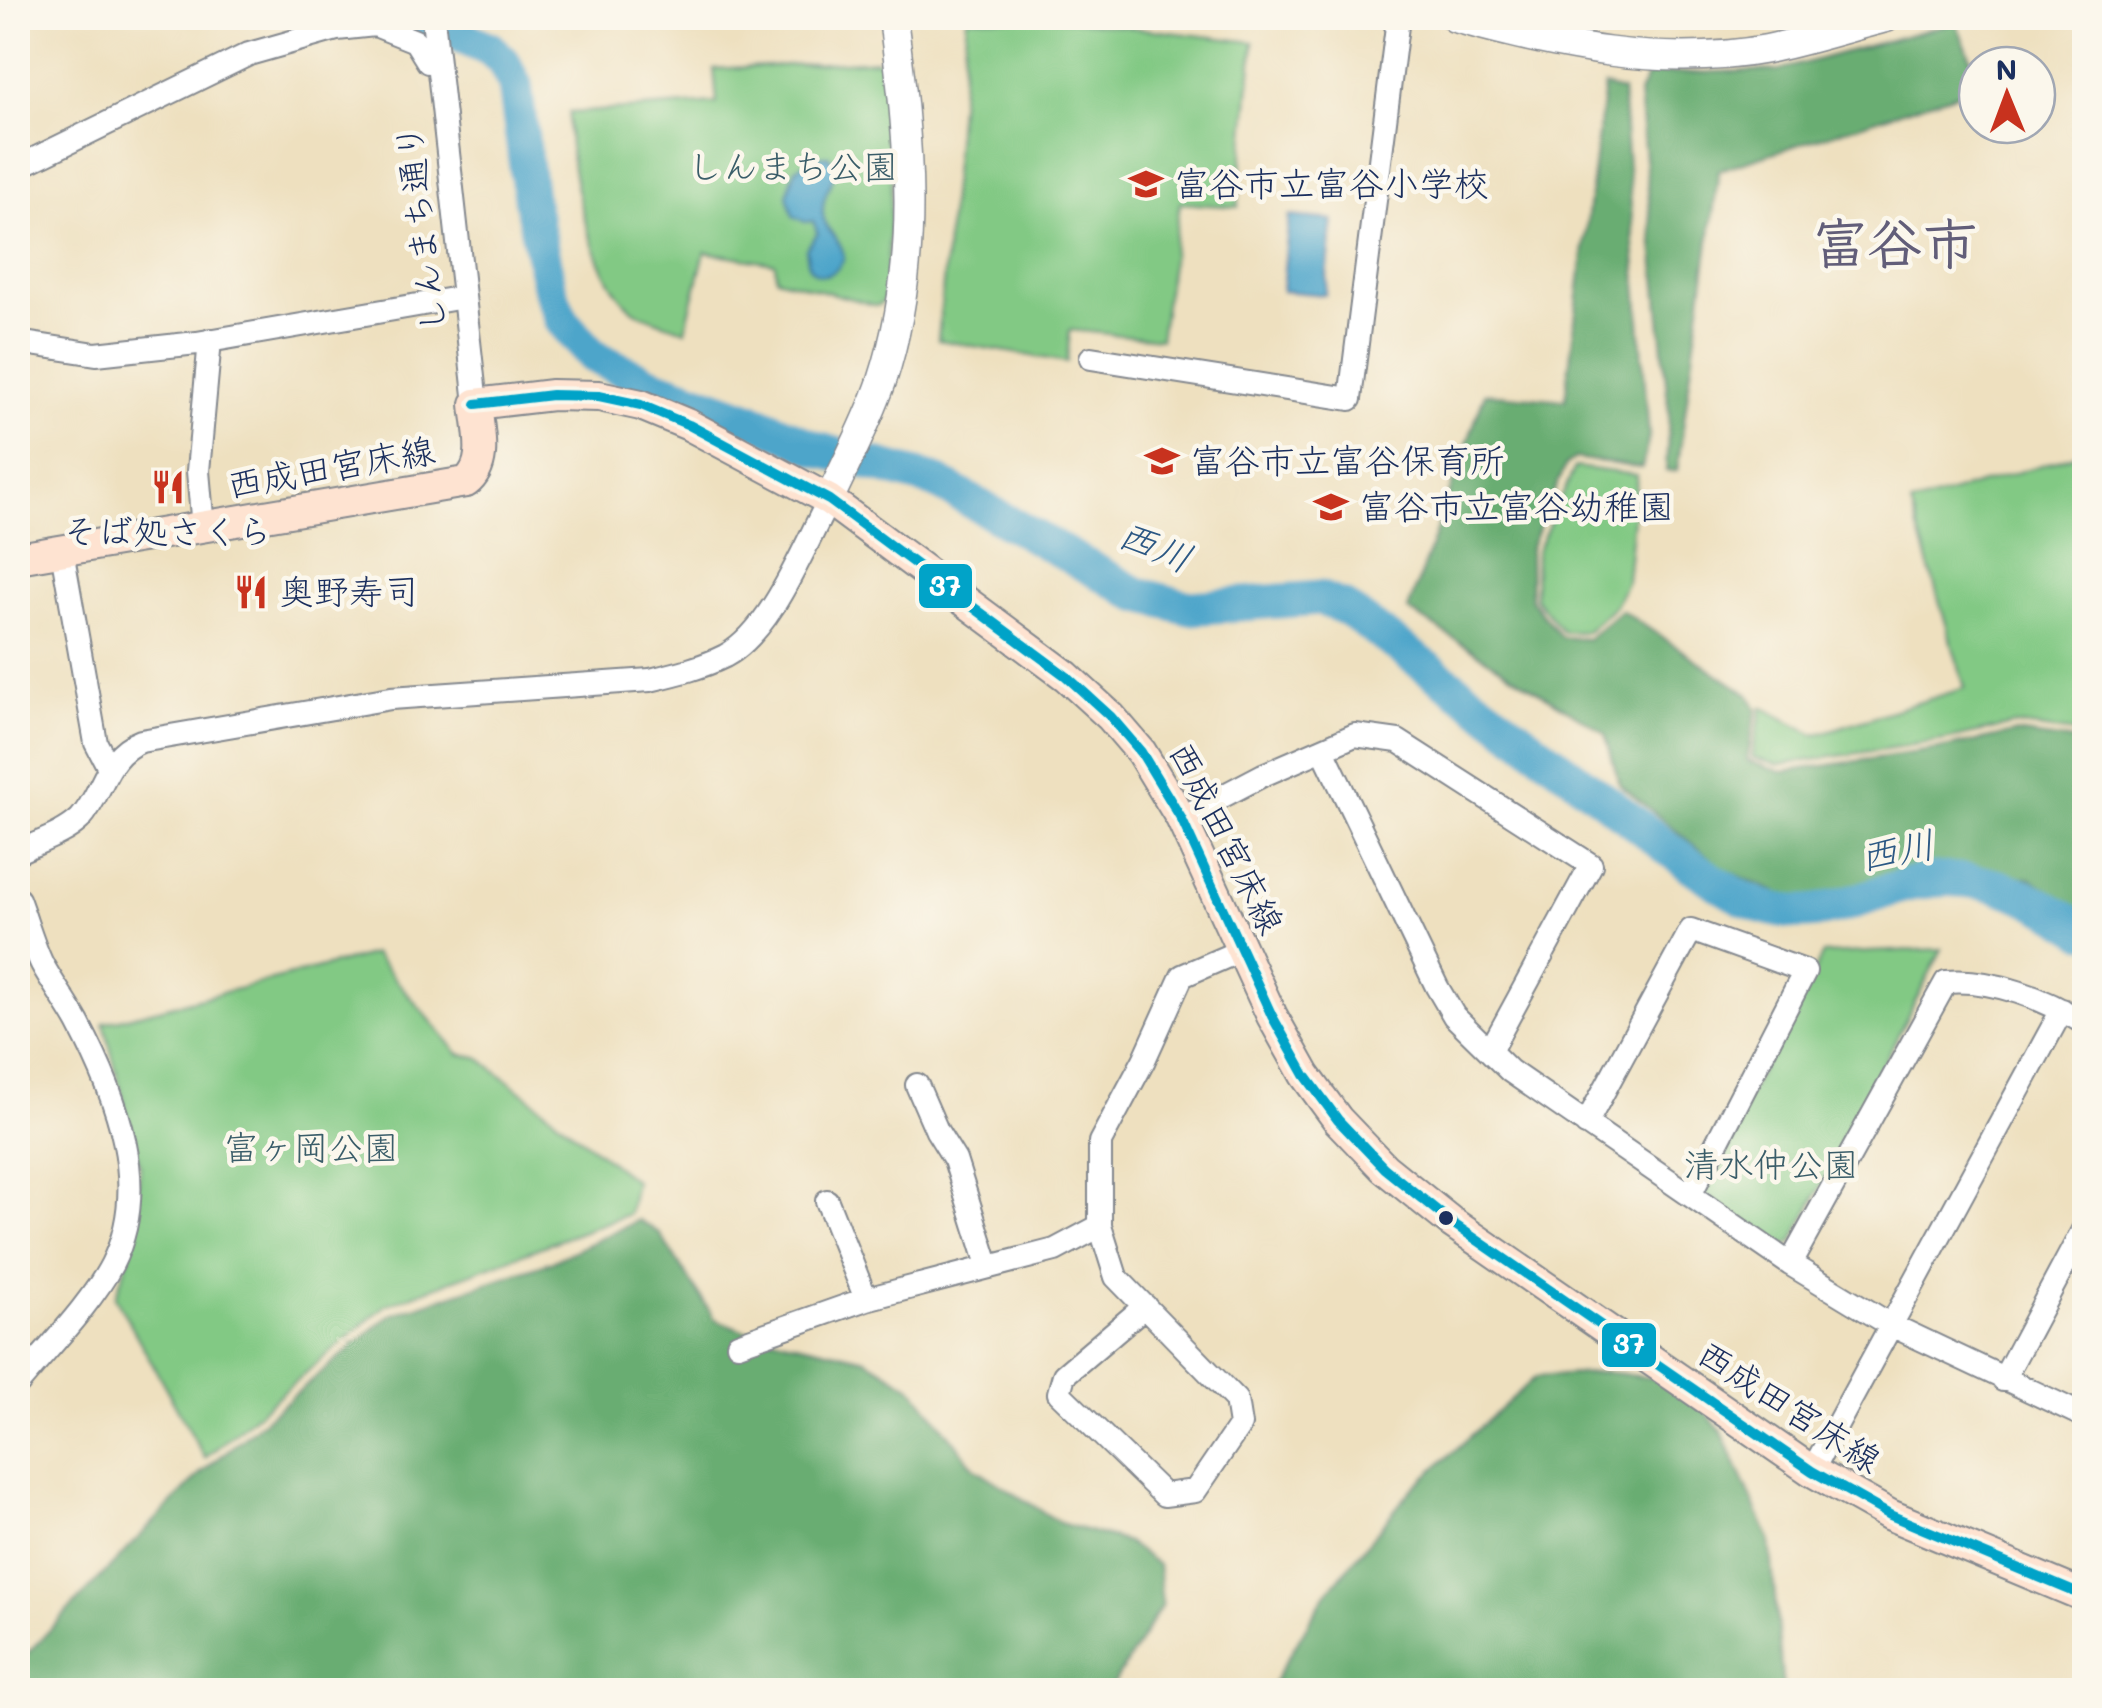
<svg xmlns="http://www.w3.org/2000/svg" width="2102" height="1708" font-family="Mali,'Klee One',sans-serif">
  <rect width="100%" height="100%" fill="#fbf7ec"/>
  <filter id="ink" filterUnits="userSpaceOnUse"><feTurbulence type="fractalNoise" baseFrequency=".01" numOctaves="2"/><feDisplacementMap in="SourceGraphic" scale="20" xChannelSelector="R" yChannelSelector="G"/><feConvolveMatrix kernelMatrix="1 2 1 2 8 2 1 2 1" color-interpolation-filters="sRGB"/></filter>
  <filter id="wash" filterUnits="userSpaceOnUse"><feTurbulence type="fractalNoise" baseFrequency=".0048" numOctaves="4" result="noise"/><feDisplacementMap in="SourceGraphic" scale="40" xChannelSelector="R" yChannelSelector="G"/><feGaussianBlur stdDeviation="2.25" result="paint"/><feColorMatrix in="noise" values="0 0 0 0 0 0 0 0 0 0 0 0 0 0 0 0 0 1.4 0 .05"/><feComposite in="paint" operator="in"/></filter>
  <g filter="url(#wash)">
    <rect width="100%" height="100%" fill="#eee0bf"/>
    <path fill="#82c984" stroke="#4e7c71" stroke-width="2.5" d="M967 18H1053L1254 42 1238 207 1180 203 1160 339 1070 330 1067 362 938 340Z
      M882 60C896 140 892 220 884 301L877 306 776 278 775 263 705 252 685 330C669 324 648 320 634 310 592 281 565 161 569 113L717 103 714 69Z
      M2084 452V734L2013 725 1945 740 1779 765 1752 758 1762 707 1815 735 1965 688 1911 505Z
      M1575 467 1637 475 1627 581 1615 605 1586 632H1563L1535 598 1536 553Z
      M1942 949 1792 1243 1778 1247 1697 1191 1823 954Z
      M374 954 459 1054 478 1057 635 1181 629 1214 386 1305 205 1458 115 1297 130 1254 140 1166 104 1023Z"/>
    <path fill="#69ad72" stroke="#426e68" stroke-width="2.5" d="M1589 18H1794L1622 25Z
      M1956 22 1977 73V87L1719 170 1677 471H1666L1669 414 1639 94 1648 74 1779 70Z
      M1604 86 1622 91 1649 436 1642 468 1575 458 1566 465 1530 548 1531 600 1561 637 1587 639 1621 610 1749 695 1757 709 1747 761 1782 772 1939 749 2014 733 2084 742V912L2029 878 1949 867 1860 891 1789 898 1723 869 1620 785 1605 733 1408 610 1485 393 1565 400Z
      M639 1220 659 1233 715 1319 745 1331 866 1359 913 1388 975 1468 1060 1523 1127 1542 1158 1565 1162 1605 1110 1690H18V1663L202 1472 390 1315 553 1261Z
      M1606 1372 1677 1381 1721 1430 1770 1540 1783 1690H1269L1323 1598 1411 1490 1536 1377Z"/>
    <path fill="#4da5ca" stroke="#346a94" stroke-width="2.5" d="M828 156 836 167C833 184 821 195 823 215 826 234 844 240 844 259 836 274 822 282 809 267L806 249 818 233 813 221 805 222 793 216 787 195 796 168 816 157Z
      M1289 216 1333 220 1325 295 1282 291Z"/>
    <g fill="none" stroke-linecap="round" stroke-linejoin="round">
      <path stroke="#4da5ca" stroke-width="35" d="M422 18 490 49 503 61 515 85 530 197 550 290 562 321 593 356 647 382 761 423 817 449 935 481 1137 594 1190 608 1319 598 1343 607C1435 671 1523 739 1613 806 1651 835 1709 883 1751 902 1822 933 1873 884 1937 880 1994 876 2039 900 2084 931"/>
    </g>
  </g>
  <g filter="url(#ink)">
    <g fill="none" stroke-linecap="round" stroke-linejoin="round">
      <g stroke="#84888e" stroke-width="26">
        <path id="minor" d="M433 18 476 404
          M18 167 249 54 337 29 375 25 415 41 428 62H436
          M18 342 96 354 197 343 464 297
          M1091 358 1350 399 1398 18
          M203 528 198 471 210 340
          M62 551 96 743 108 766
          M1323 750 1437 987 1454 1016 1510 1071 1790 1264 1889 1324 2084 1416
          M1181 818 1263 775 1355 735 1398 741 1591 865 1490 1051
          M18 852C38 842 63 835 80 819 104 793 104 755 141 741L391 698 650 680C675 674 701 668 725 656 772 631 804 546 829 500
          M18 899C26 920 32 943 42 964 53 984 67 1003 78 1023 116 1095 152 1185 112 1264 92 1303 47 1349 18 1384
          M917 1085 937 1131 955 1160 988 1265
          M1586 1124 1691 930 1805 971 1690 1195
          M827 1201 866 1299
          M1100 1226 1116 1277 1236 1400 1240 1425 1195 1491 1164 1495 1059 1393 1064 1375 1145 1306
          M1790 1264 1946 982C1992 978 2046 999 2084 1023
          M738 1344 866 1299 1055 1250 1100 1226V1142L1144 1060 1182 976 1242 950
          M2003 1380 2084 1228
          M1812 1471 2062 1010"/>
      </g>
      <g stroke="#84888e" stroke-width="31">
        <path id="tertiary" d="M1455 18C1556 46 1661 69 1767 49 1807 41 1846 28 1886 18
          M829 500C847 461 868 422 882 381 922 259 909 142 893 18"/>
      </g>
      <g stroke="#84888e" stroke-width="34">
        <path id="secondary" d="M18 558 466 482C489 464 478 430 476 404L552 395 599 396 641 405 689 425 829 500 1066 676 1111 717 1141 752 1181 818 1272 1016 1305 1075 1338 1120 1384 1168 1451 1222 1812 1471 1890 1515 2084 1596"/>
      </g>
      <use href="#minor" stroke="#fff" stroke-width="22"/>
      <use href="#tertiary" stroke="#fff" stroke-width="28"/>
      <use href="#secondary" stroke="#fee3d1" stroke-width="30"/>
      <g stroke="#fbf7ec" stroke-width="18">
        <path id="bus-1" d="M476 404 552 395 599 396 641 405 689 425 829 500 1066 676 1111 717 1141 752 1181 818 1272 1016 1305 1075 1338 1120 1384 1168 1451 1222 1812 1471 1890 1515 2084 1596"/>
      </g>
      <use href="#bus-1" stroke="#01a3c8" stroke-width="10"/>
    </g>
  </g>
  <defs>
    <g id="school-bare" transform="scale(2.7)"><path d="M0-5L7-2L0 1L-7-2ZM-4 1L0 2.5L4 1V4Q0 6-4 4Z" fill="#c8321e" stroke="#fbf7ec" stroke-width="2.5" paint-order="stroke"/></g>
    <g id="restaurant-bare" transform="scale(2.7)"><path d="M-5-6h1v4h1v-4h1v4h1v-4h1v5L-1.5 .5V6h-2V.5L-5-1ZM5-6V6H3V1.5H1.5Q1.5-4 5-6Z" fill="#c8321e" stroke="#fbf7ec" stroke-width="2.5" paint-order="stroke"/></g>
  </defs>
  <g fill-rule="evenodd">
    <use href="#school-bare" x="1146" y="184"/>
    <use href="#school-bare" x="1162" y="461"/>
    <use href="#restaurant-bare" x="168" y="487"/>
    <use href="#school-bare" x="1331" y="507"/>
    <use href="#restaurant-bare" x="251" y="592"/>
  </g>
  <circle fill="#1b2f5e" stroke="#fbf7ec" stroke-width="4" cx="1446" cy="1218" r="9"/>
  <g text-anchor="middle" stroke-width="9" stroke-linejoin="round" paint-order="stroke">
    <g font-size="35" fill="#3a5d69" stroke="#fbf7ec">
      <text x="793" y="179">しんまち公園</text>
      <text x="311" y="1160">富ヶ岡公園</text>
      <text x="1771" y="1177">清水仲公園</text>
    </g>
    <g font-size="35" fill="#1b2f5e" stroke="#fbf7ec" text-anchor="start">
      <text x="1174" y="196">富谷市立富谷小学校</text>
      <text x="1190" y="473">富谷市立富谷保育所</text>
      <text x="1359" y="519">富谷市立富谷幼稚園</text>
      <text x="168" y="544" text-anchor="middle">そば処さくら</text>
      <text x="279" y="604">奥野寿司</text>
    </g>
    <g font-size="35" fill="#1b2f5e" stroke="#fbf7ec">
      <text transform="translate(421 228) rotate(-97)" y="12">しんまち通り</text>
      <text transform="translate(331 468) rotate(-10)" y="12">西成田宮床線</text>
      <text transform="translate(1226 838) rotate(63)" y="12">西成田宮床線</text>
      <text transform="translate(1789 1407) rotate(33)" y="12">西成田宮床線</text>
    </g>
    <g font-size="38" font-style="italic" fill="#2c5884" stroke="#fbf7ec">
      <text transform="translate(1155 547) rotate(22)" y="13">西川</text>
      <text transform="translate(1897 851) rotate(-11)" y="13">西川</text>
    </g>
    <g font-size="55" font-weight="bold" fill="#625e79" stroke="#fbf7ec">
      <text x="1895" y="263">富谷市</text>
    </g>
  </g>
  <g stroke="#fbf7ec" stroke-width="4">
    <rect x="917" y="562" width="57" height="48" rx="10" fill="#01a3c8"/>
    <rect x="1600" y="1321" width="58" height="48" rx="10" fill="#01a3c8"/>
  </g>
  <g font-size="28" text-anchor="middle" font-weight="bold" fill="#fff">
    <text x="945" y="596">37</text>
    <text x="1629" y="1354">37</text>
  </g>
  <rect width="2102" height="1708" fill="none" stroke="#fbf7ec" stroke-width="60"/>
  <g transform="translate(2007 95) rotate(359)"><circle r="48" fill="#fbf7ec" stroke="#a1a7b3" stroke-width="2.5"/>
  <path d="M0-8L18 38L0 25L-18 38Z" fill="#c8321e"/>
  <text y="-15" font-size="28" font-weight="bold" text-anchor="middle" fill="#1b2f5e">N</text>
  </g>
</svg>
